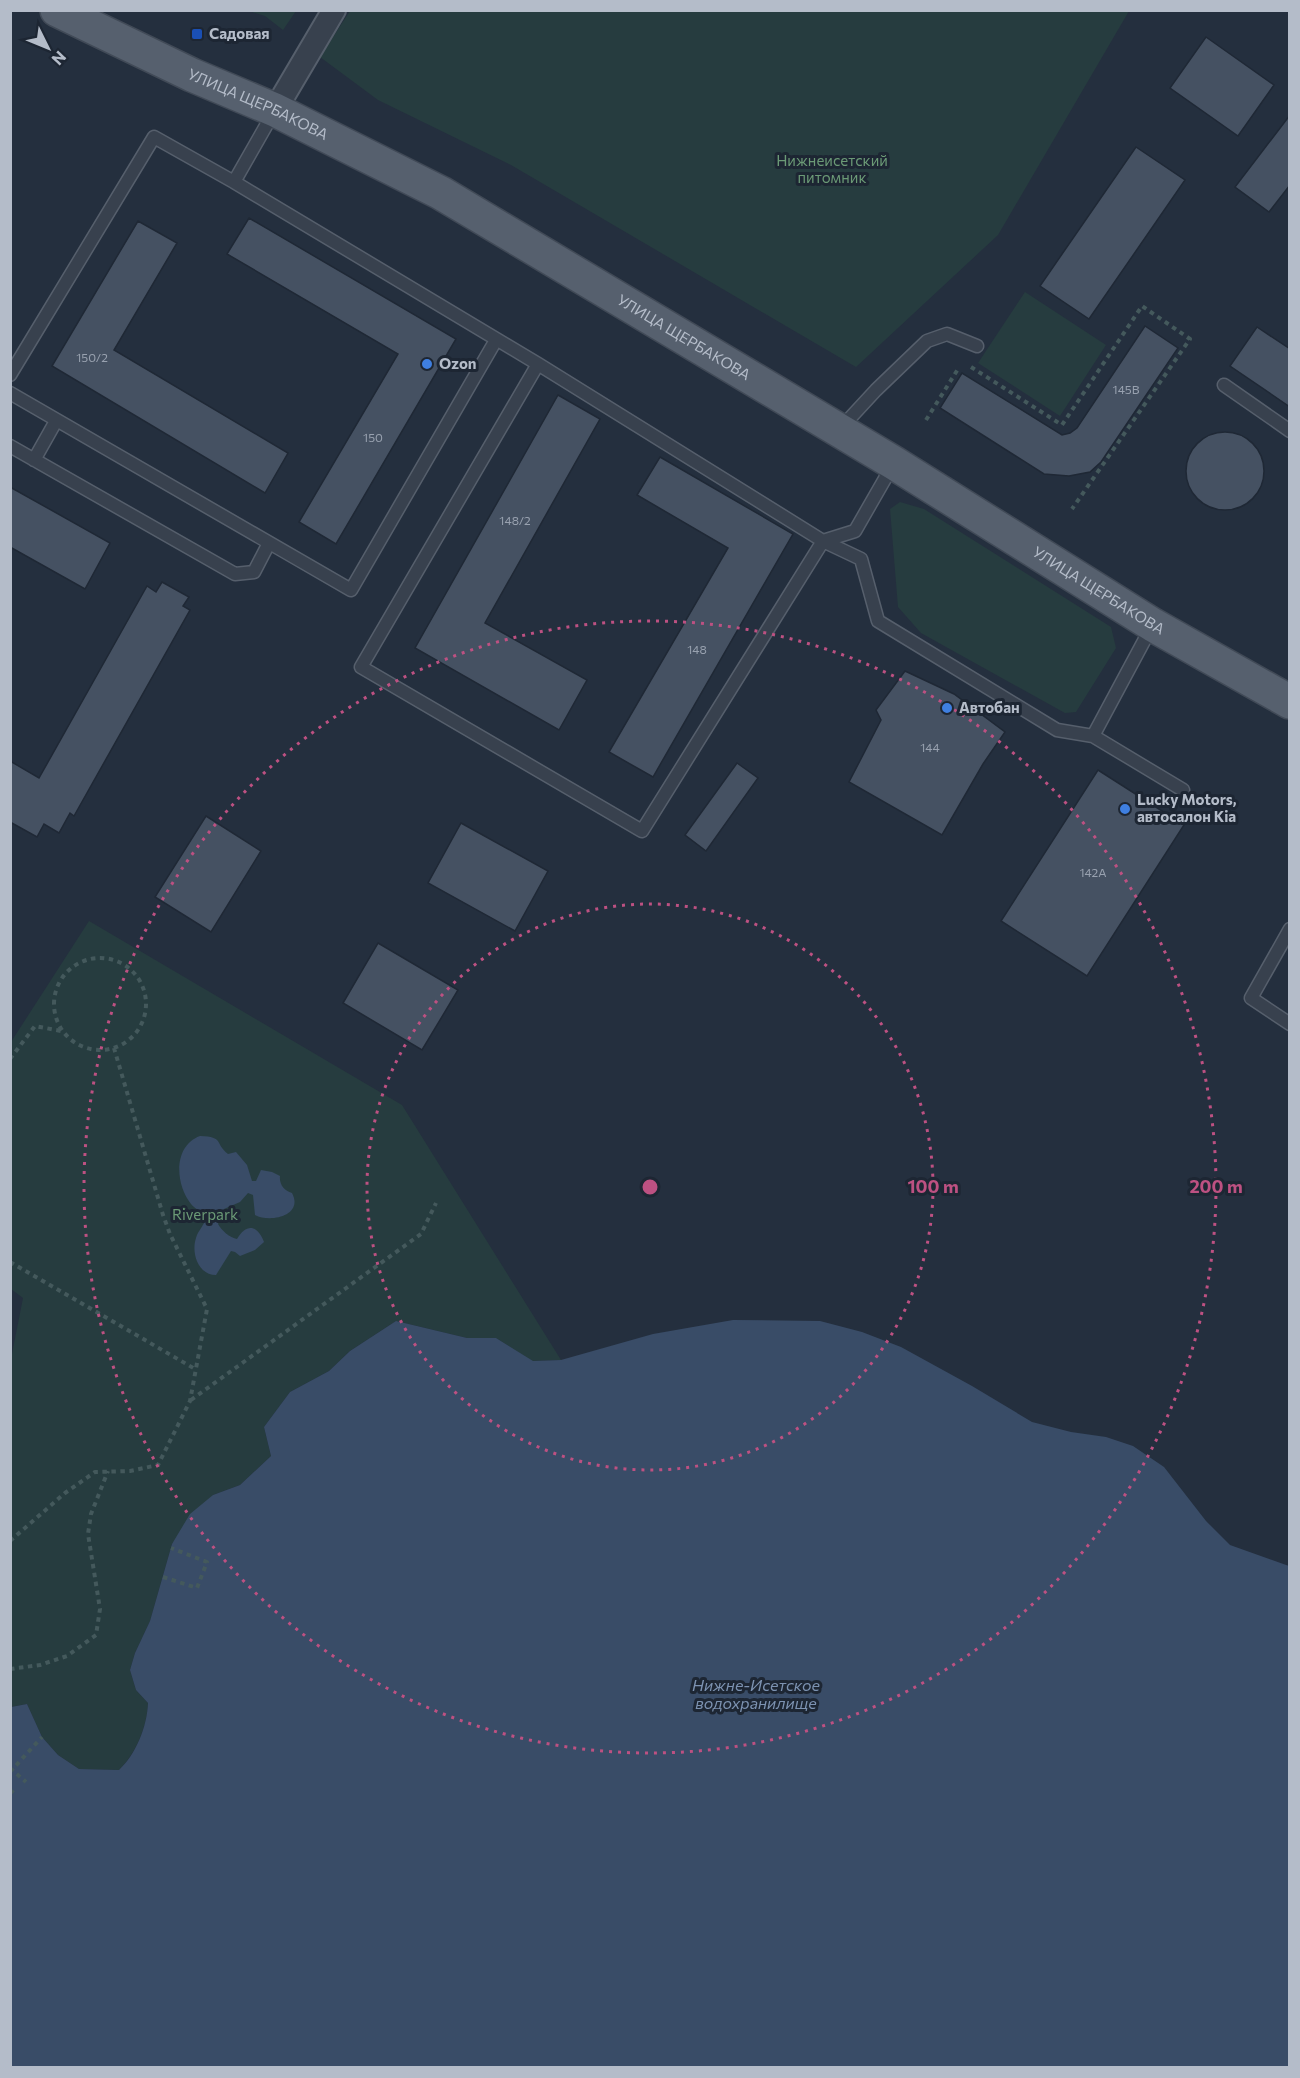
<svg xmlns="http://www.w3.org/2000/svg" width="1300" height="2078" font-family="Commissioner,sans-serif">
  <rect width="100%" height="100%" fill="#242f3e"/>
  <path fill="#263c3f" d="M249 11H296L283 30 265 16Z
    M350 11H1129L998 235 856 367 511 165 378 100 320 57Z
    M1025 292 1106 345 1060 416 978 363Z
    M900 502 924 509 1111 627 1116 648 1076 712 1065 713 921 633 898 607 890 509Z
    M89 921 402 1105 561 1360 532 1361 496 1338H467L396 1321 350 1351 329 1371 290 1392 264 1427 271 1456 240 1485 213 1495 172 1544 150 1621 135 1653 130 1670 136 1690 148 1703C147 1727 136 1753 119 1770L79 1769 58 1755 42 1737 27 1704 11 1707 10 1364 23 1298 11 1289V1042Z"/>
  <path fill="#394c67" d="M200 1136C225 1137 214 1143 228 1154L236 1152 247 1165 252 1181H256L261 1170 272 1172 280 1176C279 1184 284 1191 292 1193 304 1216 270 1223 255 1215L253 1195 248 1193 240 1202 224 1209 218 1224C221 1230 230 1238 237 1239 246 1224 257 1224 264 1242L255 1250 240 1256 235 1252 231 1251 216 1275C198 1275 191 1253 196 1238 198 1230 206 1224 206 1216 201 1211 195 1209 191 1204 175 1184 173 1146 200 1136Z
    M733 1320 820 1321 862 1332 901 1347 972 1386 1032 1422 1071 1432 1106 1437 1133 1446 1164 1467 1206 1521 1230 1545 1289 1566V2067H11V1707L27 1704 42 1737 58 1755 79 1769 119 1770C136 1754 147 1727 148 1703L136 1690 130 1670 135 1653 150 1621 172 1544 190 1514 213 1495 240 1485 271 1456 264 1427 290 1392 329 1371 350 1351 396 1321 467 1338H496L533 1361 561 1360 653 1334Z"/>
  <path fill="#455162" stroke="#1f2835" stroke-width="1.5" d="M1206 37 1274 85 1238 136 1170 88Z
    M1290 115V185L1269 212 1235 187Z
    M1136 147 1185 180 1089 319 1040 286Z
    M249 218 456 339 336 544 299 522 398 354 227 254Z
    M138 221 177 243 114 350 288 453 265 493 52 366Z
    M1145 326 1178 348 1101 462 1090 472 1069 476 1044 474 940 408 962 373 1062 435 1070 433 1077 428Z
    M1257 327 1290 349V407L1230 366Z
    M558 395 600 419 485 623 587 680 559 730 415 648Z
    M1186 471a39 39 0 1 1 78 0a39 39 0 1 1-78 0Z
    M660 457 793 534 653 777 609 752 728 548 637 495Z
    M10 487 110 543 85 589 10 547Z
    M162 582 189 597 183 606 190 610 74 816 70 813 59 833 44 824 37 837 10 822V761L39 778 147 586 156 592Z
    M905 671 954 694 1005 732 983 764 942 835 849 782 881 720 876 710Z
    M737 763 758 778 706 851 685 835Z
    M1098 770 1184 825 1087 976 1001 921Z
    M206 816 261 851 211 932 155 897Z
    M461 823 548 871 515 931 428 883Z
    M378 943 458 990 422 1050 343 1003Z"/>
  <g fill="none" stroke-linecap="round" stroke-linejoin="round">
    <g stroke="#565f6c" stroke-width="15">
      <path id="service" d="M234 182 275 110
        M538 364 361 667 642 831 823 541 855 531 894 463
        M10 375 154 137 234 182 538 364 823 541 861 559 878 621 1057 730 1093 736 1183 790
        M1224 385 1290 431
        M10 393 351 590 496 340
        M839 430 876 390 927 341 947 334 977 346
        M10 446 235 574 254 572 269 543
        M34 460 56 421
        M1093 736 1152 626
        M1290 929 1251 998 1290 1024"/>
    </g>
    <g stroke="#565f6c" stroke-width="26">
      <path id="minor" d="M275 110 334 10"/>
    </g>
    <g stroke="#414a57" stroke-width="36">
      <g id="primary">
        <path id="s1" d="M57 10 192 75 275 110 441 193 894 463 1153 625 1290 702"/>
      </g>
    </g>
    <path stroke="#44595c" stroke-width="4" stroke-dasharray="4.5 4.5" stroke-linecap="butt" d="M971 367 1062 425 1142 306 1190 339 1072 509
      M926 420 958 369
      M54 1004a46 46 0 1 1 92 0a46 46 0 1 1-92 0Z
      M10 1059 35 1026 61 1031
      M10 1262 195 1369
      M191 1400 421 1234 436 1203
      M10 1541 65 1493 95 1472 130 1471 158 1465 190 1401 207 1309 170 1234 163 1215 114 1048
      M163 1577 197 1588 207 1562 171 1548
      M10 1669 40 1665 67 1656 96 1635 100 1609 88 1534 91 1514 108 1471
      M10 1768 26 1782
      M10 1772 42 1737
      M10 1790 15 1794"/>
    <use href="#service" stroke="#38414e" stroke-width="12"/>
    <use href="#minor" stroke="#38414e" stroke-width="22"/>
    <use href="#primary" stroke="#56606e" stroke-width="33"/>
  </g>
  <g fill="none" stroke="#bd5182" stroke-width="3" stroke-dasharray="3 6">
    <circle cx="650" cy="1187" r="283"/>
    <circle cx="650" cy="1187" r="566"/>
  </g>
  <rect fill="#1a4fb4" stroke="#1d2633" stroke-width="2" x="191" y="28" width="12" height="12" rx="3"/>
  <g fill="#3f7fe0" stroke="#1d2633" stroke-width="2">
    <circle cx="427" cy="364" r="6"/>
    <circle cx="947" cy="708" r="6"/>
    <circle cx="1125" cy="809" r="6"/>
  </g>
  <g text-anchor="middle" stroke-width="6" stroke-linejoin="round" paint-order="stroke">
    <g font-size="12" fill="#98a1af">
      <text x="92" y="362">150/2</text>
      <text x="1126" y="394">145В</text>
      <text x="373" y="442">150</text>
      <text x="515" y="525">148/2</text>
      <text x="697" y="654">148</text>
      <text x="930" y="752">144</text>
      <text x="1093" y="877">142А</text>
    </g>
    <g font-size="15" font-weight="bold" fill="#b4bcc9" stroke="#1d2633" text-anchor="start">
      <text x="209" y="39">Садовая</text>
      <text x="439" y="369">Ozon</text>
      <text x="959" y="713">Автобан</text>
      <text x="1137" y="805">Lucky Motors,<tspan x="1137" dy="17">автосалон Kia</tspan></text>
    </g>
    <g font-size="15" fill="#b4bcc9" stroke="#1d2633">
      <text dy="5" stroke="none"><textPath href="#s1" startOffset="222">УЛИЦА ЩЕРБАКОВА</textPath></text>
      <text dy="5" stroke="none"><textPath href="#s1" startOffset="708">УЛИЦА ЩЕРБАКОВА</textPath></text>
      <text dy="5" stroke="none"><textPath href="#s1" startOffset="1194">УЛИЦА ЩЕРБАКОВА</textPath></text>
    </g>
    <g font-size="15" fill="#6b9a76" stroke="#1d2633">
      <text x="832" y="166">Нижнеисетский<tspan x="832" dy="17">питомник</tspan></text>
      <text x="205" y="1220">Riverpark</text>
    </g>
    <g font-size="16" font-style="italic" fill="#7c92b1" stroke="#1d2633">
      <text x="756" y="1691">Нижне-Исетское<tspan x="756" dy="18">водохранилище</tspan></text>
    </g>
  </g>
  <circle cx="650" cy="1187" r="9" fill="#bd5182" stroke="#1d2633" stroke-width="3"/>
  <g font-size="18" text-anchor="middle" font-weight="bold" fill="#bd5182" stroke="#1d2633" stroke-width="6" stroke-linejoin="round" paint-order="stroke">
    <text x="933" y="1193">100 m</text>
    <text x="1216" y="1193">200 m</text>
  </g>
  <rect width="1300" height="2078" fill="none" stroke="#b4bcc9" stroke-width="24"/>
  <g transform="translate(48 48) rotate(133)" stroke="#1d2633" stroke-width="4.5" paint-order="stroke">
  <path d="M0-4.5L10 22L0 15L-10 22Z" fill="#b4bcc9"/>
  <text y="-9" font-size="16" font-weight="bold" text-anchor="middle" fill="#b4bcc9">N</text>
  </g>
</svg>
